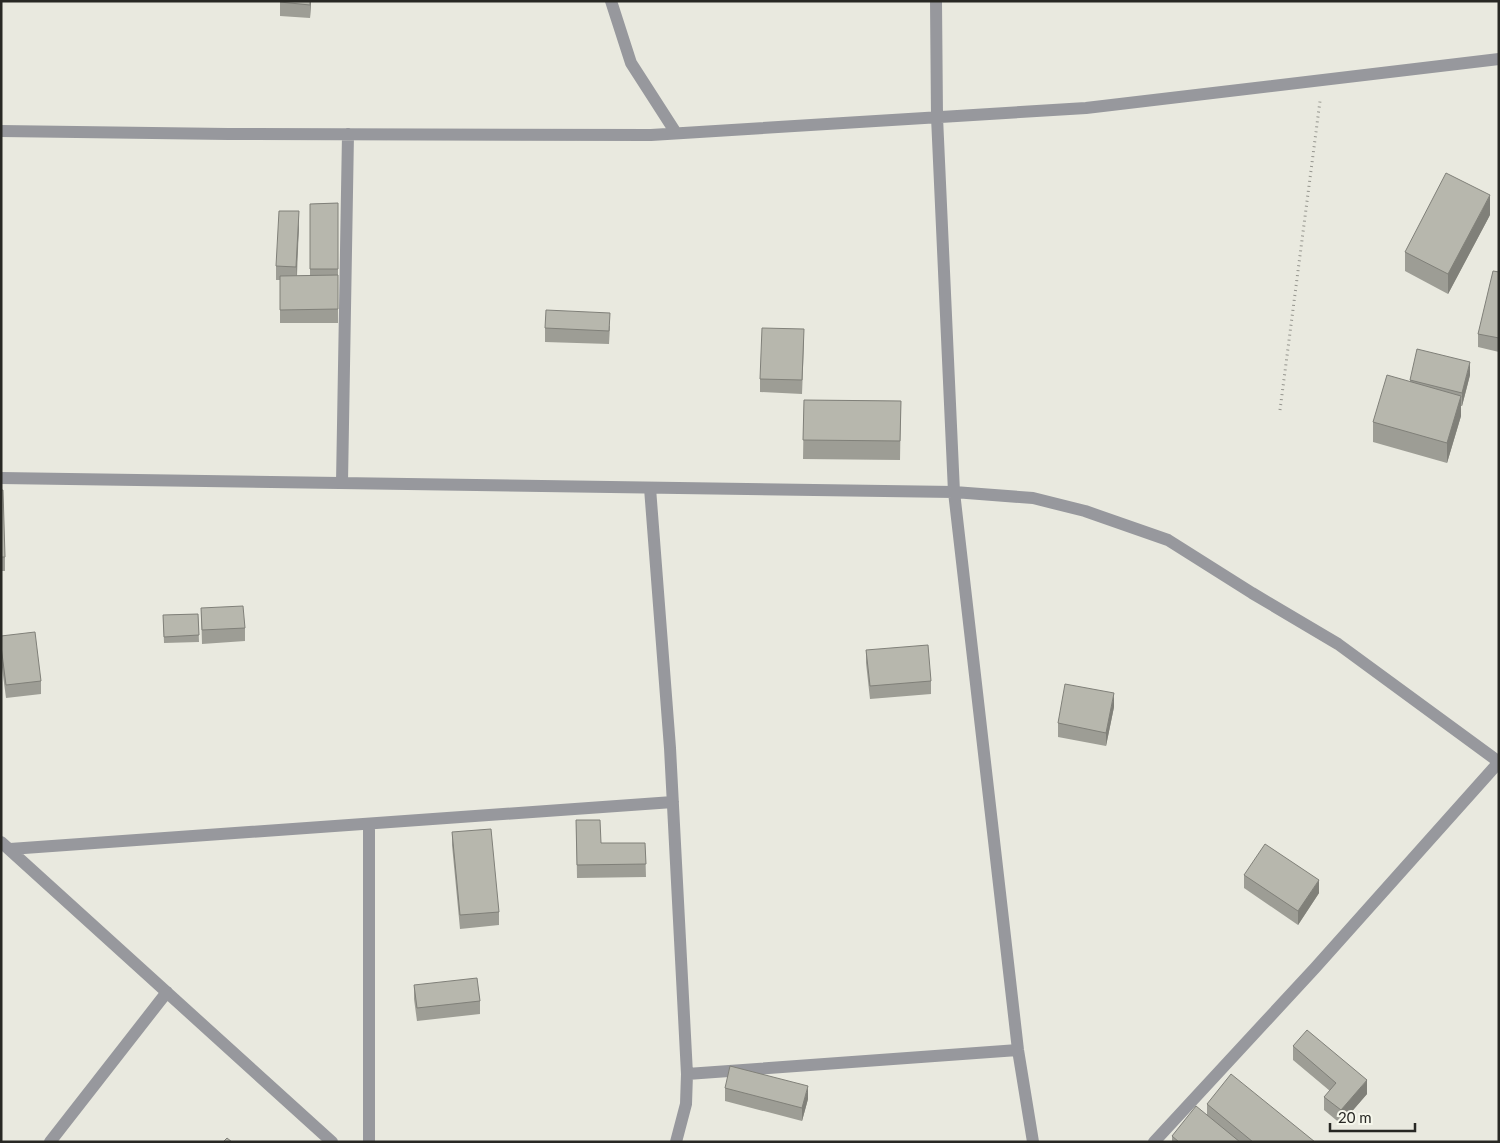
<svg xmlns="http://www.w3.org/2000/svg" width="1500" height="1143" font-family="Lato,sans-serif">
  <rect width="100%" height="100%" fill="#e9e9df"/>
  <g fill="none" stroke-linecap="round" stroke-linejoin="round">
    <path stroke="#95958e" stroke-width="3" stroke-dasharray="1 4" stroke-linecap="butt" d="M1280 410 1320 101"/>
    <path stroke="#97989d" stroke-width="12" d="M611 1 631 63 676 133
      M936 1 937 117 954 492 1018 1050 1033 1142
      M1 131 228 134 651 135 1086 108 1499 59
      M1 478 954 492 1033 498 1085 511 1168 540 1252 593 1338 644 1499 762
      M342 483 348 134
      M650 488 670 748 687 1074 686 1104 676 1142
      M369 824V1142
      M1 842 332 1142
      M10 849 673 802
      M687 1074 1018 1050
      M50 1142 167 992
      M1154 1142 1315 968 1499 762"/>
  </g>
  <path fill="#9d9d95" d="M280 1H311L310 18 280 16Z
    M338 203V323H280V280H276V266L299 225 297 276 310 275V204Z
    M1490 215 1448 294 1405 271V252Z
    M1499 272V352L1478 347V334Z
    M610 326 609 344 545 342V328Z
    M804 342 802 394 760 392V379Z
    M1470 375 1462 406H1461V416L1447 463 1373 442V422L1410 382V380Z
    M804 400 901 401 900 460 803 459Z
    M1 490 5 557V571H1Z
    M201 608 245 628V641L202 644Z
    M198 614 199 642 164 643 163 615Z
    M1 636 41 681V694L6 698 1 660Z
    M866 650 931 681V694L870 699 866 663Z
    M1114 707 1106 746 1058 737V723Z
    M576 820 601 843H645L646 877 577 878Z
    M452 832 499 912V925L460 929 452 845Z
    M1244 875 1319 893 1298 925 1244 888Z
    M414 985 480 1001V1014L417 1021 414 999Z
    M1293 1046 1367 1094 1341 1124 1324 1110V1097L1330 1091 1293 1060Z
    M725 1088 808 1099 802 1121 725 1101Z
    M1207 1104 1315 1142H1172V1136L1207 1114Z"/>
  <path fill="#808079" d="M310 1H311L310 18Z
    M1490 195V215L1448 294V274Z
    M299 211V225L296 280V267Z
    M1470 362V375L1462 406V393Z
    M1461 396V416L1447 463V443Z
    M1114 693V707L1106 746V733Z
    M1319 880V893L1298 925V911Z
    M1367 1080V1094L1341 1124V1110Z
    M808 1086V1099L802 1121V1108Z"/>
  <path fill="#b7b7ad" stroke="#808079" d="M280 1H310V5L280 2Z
    M1446 173 1490 195 1448 274 1405 252Z
    M338 203V269H310V204Z
    M279 211H299L296 267 276 266Z
    M1493 271 1499 272V338L1478 334Z
    M338 275V309L280 310V276Z
    M546 310 610 313 609 331 545 328Z
    M762 328 804 329 802 380 760 379Z
    M1417 349 1470 362 1462 393 1410 380Z
    M1387 375 1461 396 1447 443 1373 422Z
    M804 400 901 401 900 441 803 440Z
    M1 490H3L5 557H1Z
    M243 606 245 628 202 630 201 608Z
    M198 614 199 635 164 637 163 615Z
    M35 632 41 681 6 685 1 646V636Z
    M928 645 931 681 870 686 866 650Z
    M1065 684 1114 693 1106 733 1058 723Z
    M576 820H600L601 843H645L646 864 577 865Z
    M491 829 499 912 460 915 452 832Z
    M1265 844 1319 880 1298 911 1244 875Z
    M477 978 480 1001 417 1008 414 985Z
    M1307 1030 1367 1080 1341 1110 1324 1097 1336 1083 1293 1046Z
    M730 1066 808 1086 802 1108 725 1088Z
    M1231 1074 1315 1142H1253L1207 1104Z
    M1196 1106 1240 1142H1179L1172 1136Z
    M227 1138 232 1142H223Z"/>
  <rect width="1500" height="1143" fill="none" stroke="#282824" stroke-width="5"/>
  <path d="M1330 1123v8h85v-8" fill="none" stroke="#282824" stroke-width="2.5"/>
  <text x="1338" y="1123" font-size="15" fill="#282824" stroke="#f6f7ec" stroke-width="4" paint-order="stroke">20 m</text>
</svg>
